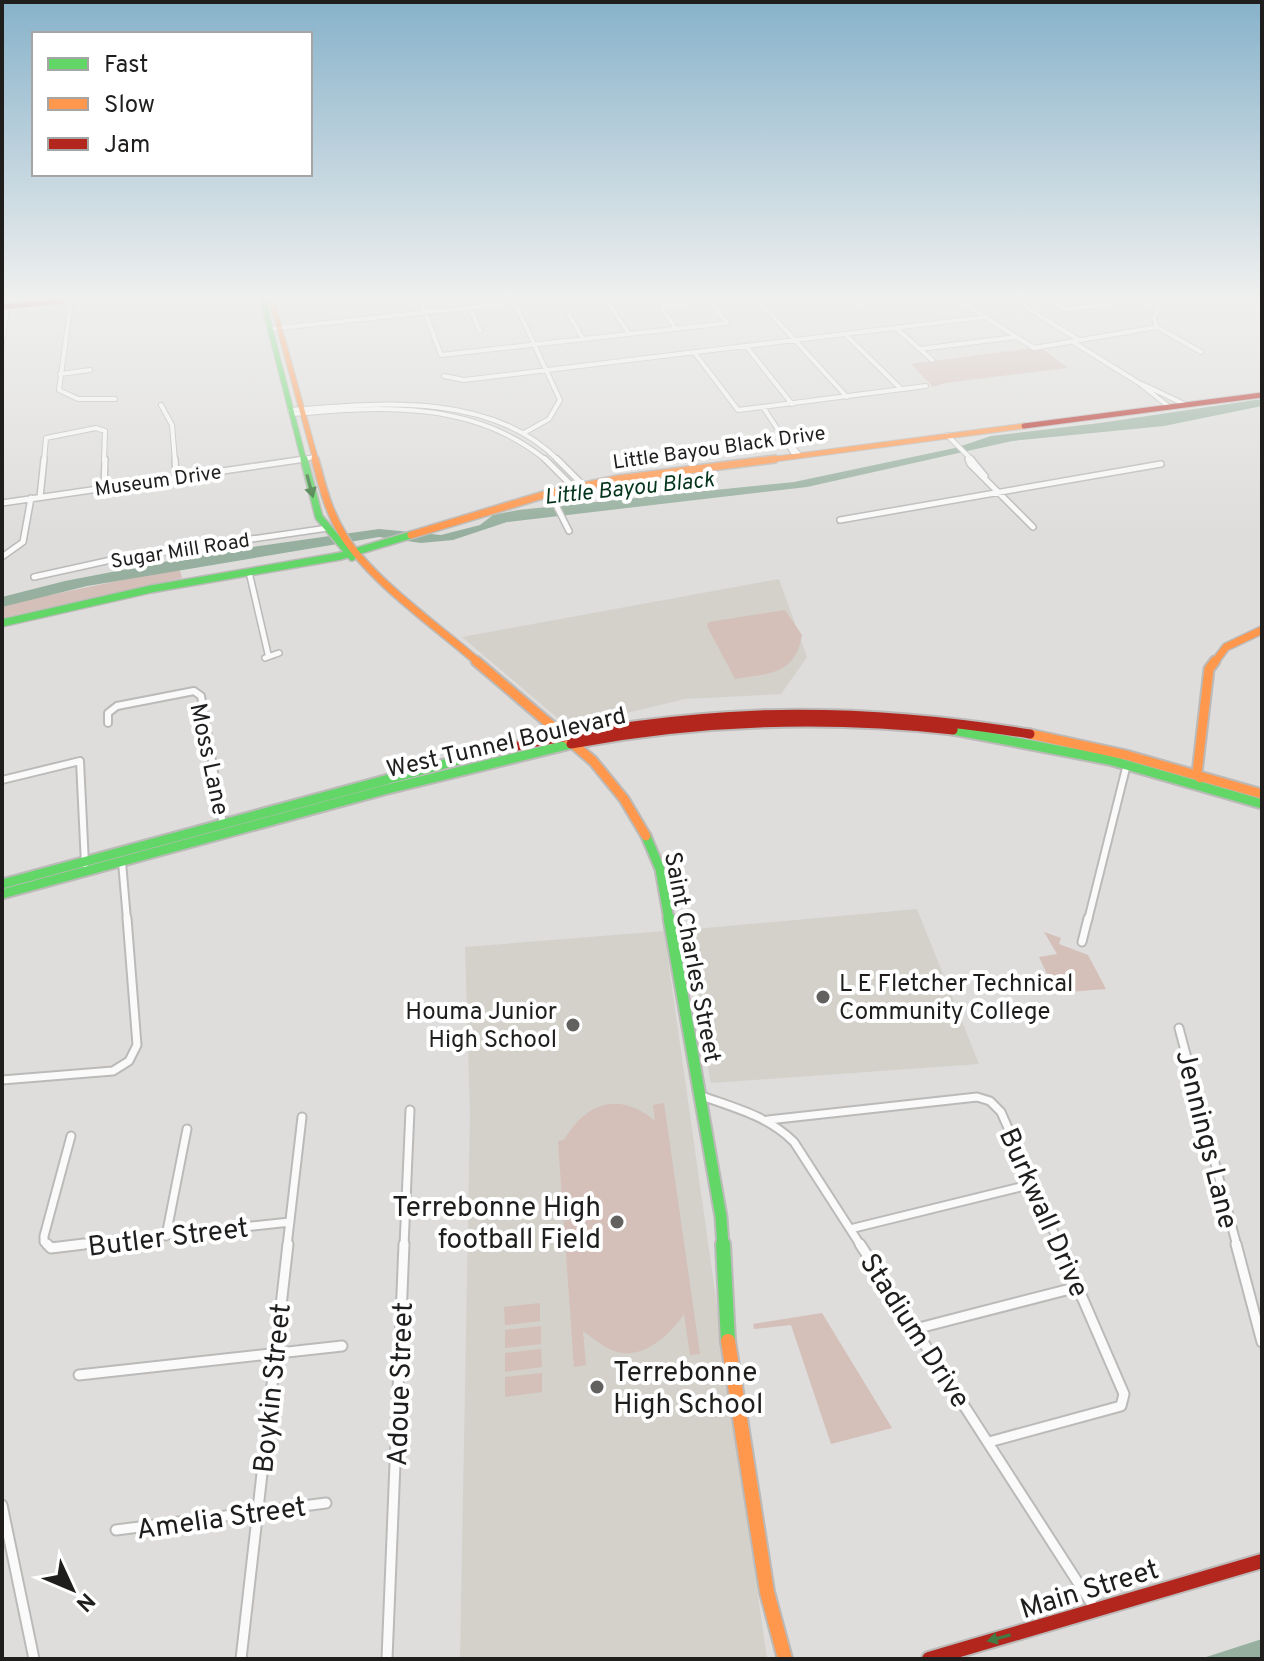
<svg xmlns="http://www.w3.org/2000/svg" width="1264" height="1661" font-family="Overpass,sans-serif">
  <rect width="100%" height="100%" fill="#dedddb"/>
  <path fill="#d3d1ca" d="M779 579 807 657 781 694 685 699 568 727 462 637Z
    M917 909 979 1064 711 1083 683 930Z
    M664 931 767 1659H460L470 1114 465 947Z"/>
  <path fill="#d4bfb9" d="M1031 348H1041L1068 368 945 383 933 387 911 364Z
    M179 568 182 578 2 618V605Z
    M785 610 802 635C795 675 770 673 735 679L707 626 709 622Z
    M1044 932 1061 938 1059 944 1088 955 1106 989 1056 993 1039 957 1057 954Z
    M664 1103 700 1354 690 1355 684 1314C671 1333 648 1356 622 1353 607 1351 595 1339 583 1331L586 1365 574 1367 558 1141 564 1140C587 1102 619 1091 655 1121L653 1105Z
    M540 1303V1321L505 1325 504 1307Z
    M822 1313 892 1428 831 1444 791 1325 754 1329 753 1324Z
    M541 1326V1344L505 1348V1330Z
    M541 1349 542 1367 505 1372V1353Z
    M542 1373V1392L505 1397V1377Z"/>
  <path fill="#96af9e" d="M1262 399V406L1164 426 1012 441 807 487 507 522 453 540 421 543 379 537 87 586 2 607V597L65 581 211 553 379 529 441 535 480 525 493 515 518 510 794 482 955 448 991 436 1100 423Z
    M1262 1639V1659H1200Z"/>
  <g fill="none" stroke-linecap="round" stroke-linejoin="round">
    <g stroke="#bbbab9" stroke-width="6">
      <path id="street-far4" d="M71 301 59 390 78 399H115
        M421 301 441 355 727 323
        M467 301 480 331
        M514 301 560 400 549 419 524 433
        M607 301 629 334
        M710 301 727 323
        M759 301 847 397
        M960 301 1034 348 1157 327
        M1016 301 1079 340
        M1052 301 1066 309 1130 302 1160 308
        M1163 301 1154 317 1157 327 1201 352
        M853 305 894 301
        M569 315 583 339
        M896 328 932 360
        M270 329 532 301
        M676 329 661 307 720 301
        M845 334 901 389
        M1073 342 1139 383 1168 406
        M2 344 8 301
        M746 346 792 404
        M920 349 1016 337
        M694 352 738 410 926 386
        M60 374 90 370
        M444 376 464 380 985 317
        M1142 384 1184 404
        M161 405 172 425 175 461
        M763 407 794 454
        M290 410C378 403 491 391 559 461
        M292 414C381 406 474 400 547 461
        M947 435 973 461
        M784 438 799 454
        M968 457 969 461
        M44 461 46 438 96 428 105 431 104 461
        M291 461 315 457"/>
    </g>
    <g stroke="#bbbab9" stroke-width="8">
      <path id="street-far3" d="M175 459 176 477
        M545 459 574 488
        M557 459 584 486
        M968 459 970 464 1033 527
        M971 459 985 476
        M104 488 105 459
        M550 493 569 531
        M40 497 44 459
        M2 503 305 459
        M840 520 1161 464
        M2 557 23 542 31 498
        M249 572 268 654
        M34 577 120 558 328 528
        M265 658 279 653"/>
    </g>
    <g stroke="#bbbab9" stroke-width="10">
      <path id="street-far2" d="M108 723V713L117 706 194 691 201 696 223 825
        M2 780 80 761 85 864
        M122 862 127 920
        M1088 920 1127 764"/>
    </g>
    <g stroke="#bbbab9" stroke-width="11">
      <path id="street-far1" d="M1082 942 1088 918
        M1179 1028 1237 1246
        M2 1080 113 1071 129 1061 137 1045 127 918
        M702 1096C735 1108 768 1116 794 1142L861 1246
        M768 1120 977 1097 990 1101 1001 1112 1060 1246
        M850 1229 1033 1184
        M166 1236 187 1129
        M49 1246 44 1242V1236L71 1136
        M66 1246 290 1222
        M287 1246 302 1117
        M404 1246 410 1110"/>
    </g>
    <g stroke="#bbbab9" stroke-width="13">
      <path id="street" d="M47 1244 51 1248 84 1244
        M860 1244 1095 1609
        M1236 1244 1262 1342
        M915 1329 1078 1287
        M79 1375 342 1346
        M989 1442 1121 1406 1124 1394 1059 1244
        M2 1505 34 1659
        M116 1530 326 1503
        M241 1659 288 1244
        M387 1659 404 1244"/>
    </g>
    <g stroke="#bbbab9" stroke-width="7">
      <path id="fast-far4" d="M263 301 304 461"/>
    </g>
    <g stroke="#bbbab9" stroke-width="10">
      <path id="fast-far3" d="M304 459 319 517 352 557
        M2 623 151 589 341 556 411 535"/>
    </g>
    <g stroke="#bbbab9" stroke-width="13">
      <path id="fast-far2" d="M953 730 1109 760 1262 804
        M646 836 660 869 669 920
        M2 884 481 754
        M2 894 384 790 571 744"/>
    </g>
    <g stroke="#bbbab9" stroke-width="15">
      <path id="fast-far1" d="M669 918 721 1217 723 1246"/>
    </g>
    <g stroke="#bbbab9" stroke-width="18">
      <path id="fast" d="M723 1244 728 1341"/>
    </g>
    <g stroke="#bbbab9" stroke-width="7">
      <path id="slow-far3" d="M272 301 316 461
        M760 461 1024 426"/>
    </g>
    <g stroke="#bbbab9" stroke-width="10">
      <path id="slow-far2" d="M315 459C322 485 328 511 343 535 371 581 437 626 479 663
        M411 535 550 493 618 479 775 459
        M1214 663 1226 647 1262 630"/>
    </g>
    <g stroke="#bbbab9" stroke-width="13">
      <path id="slow-far1" d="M476 661 593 761 624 799 646 836
        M1030 734 1126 755 1262 794
        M1200 778 1197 773 1209 669 1215 661"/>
    </g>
    <g stroke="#bbbab9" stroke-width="18">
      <path id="slow" d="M728 1341 767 1592 785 1659"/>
    </g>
    <g stroke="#bbbab9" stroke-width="7">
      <path id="jam-far2" d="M2 307 61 301
        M1024 426 1262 395"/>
    </g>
    <g stroke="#bbbab9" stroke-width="13">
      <path id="jam-far1" d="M571 744C699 720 824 716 953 730
        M481 754C677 709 831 702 1030 734"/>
    </g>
    <g stroke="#bbbab9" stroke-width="18">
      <path id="jam" d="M929 1659 1262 1561"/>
    </g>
    <use href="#street-far4" stroke="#fafafa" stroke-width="4"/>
    <use href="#street-far3" stroke="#fafafa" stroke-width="5"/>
    <use href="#street-far2" stroke="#fafafa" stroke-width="6"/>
    <use href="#street-far1" stroke="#fafafa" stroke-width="7"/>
    <use href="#street" stroke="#fafafa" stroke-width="9"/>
    <use href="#fast-far4" stroke="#63d668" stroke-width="5"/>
    <use href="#fast-far3" stroke="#63d668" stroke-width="7"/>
    <use href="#fast-far2" stroke="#63d668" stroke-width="9"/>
    <use href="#fast-far1" stroke="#63d668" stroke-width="11"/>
    <use href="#fast" stroke="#63d668" stroke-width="14"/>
    <use href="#slow-far3" stroke="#ff974d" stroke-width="5"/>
    <use href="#slow-far2" stroke="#ff974d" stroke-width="7"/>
    <use href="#slow-far1" stroke="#ff974d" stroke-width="9"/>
    <use href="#slow" stroke="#ff974d" stroke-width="14"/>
    <use href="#jam-far2" stroke="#b3261e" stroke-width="5"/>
    <use href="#jam-far1" stroke="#b3261e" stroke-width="9"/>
    <use href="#jam" stroke="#b3261e" stroke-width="14"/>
  </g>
  <defs><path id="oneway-solid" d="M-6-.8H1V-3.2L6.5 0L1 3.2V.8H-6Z" transform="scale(2)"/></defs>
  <g fill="#417a42">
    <use href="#oneway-solid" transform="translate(310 486) rotate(75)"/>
    <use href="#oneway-solid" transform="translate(999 1638) rotate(165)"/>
  </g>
  <linearGradient id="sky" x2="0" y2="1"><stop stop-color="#87b2ca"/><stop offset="0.56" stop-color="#f0f0ef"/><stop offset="1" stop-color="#f0f0ef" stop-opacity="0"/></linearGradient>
  <rect width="1264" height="533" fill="url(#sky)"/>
  <g fill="#626160" stroke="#fff" stroke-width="3">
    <circle cx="823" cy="997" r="8"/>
    <circle cx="573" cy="1025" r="8"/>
    <circle cx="617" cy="1222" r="8"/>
    <circle cx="597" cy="1387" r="8"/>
  </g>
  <g text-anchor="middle" stroke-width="8" stroke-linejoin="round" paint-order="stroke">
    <g font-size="20" fill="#1f1e1d" stroke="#fff">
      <text transform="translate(719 447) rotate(-8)" y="7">Little Bayou Black Drive</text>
      <text transform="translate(158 480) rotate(-8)" y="7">Museum Drive</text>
      <text transform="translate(180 550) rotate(-9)" y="7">Sugar Mill Road</text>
    </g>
    <g font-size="22" font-style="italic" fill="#04341c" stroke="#fff">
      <text transform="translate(629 487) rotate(-6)" y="8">Little Bayou Black</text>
    </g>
    <g font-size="24" fill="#1f1e1d" stroke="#fff">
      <text transform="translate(506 742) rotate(-13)" y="8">West Tunnel Boulevard</text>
      <text transform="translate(210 759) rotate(78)" y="8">Moss Lane</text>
      <text transform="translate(693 957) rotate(79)" y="8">Saint Charles Street</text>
    </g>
    <g font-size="24" fill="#1f1e1d" stroke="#fff" text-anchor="start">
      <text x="839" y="991">L E Fletcher Technical<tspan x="839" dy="28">Community College</tspan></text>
      <text x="557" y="1019" text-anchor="end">Houma Junior<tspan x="557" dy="28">High School</tspan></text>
    </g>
    <g font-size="28" fill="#1f1e1d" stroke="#fff">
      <text transform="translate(1208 1139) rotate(76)" y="10">Jennings Lane</text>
      <text transform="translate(1045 1212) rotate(66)" y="10">Burkwall Drive</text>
      <text transform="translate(168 1236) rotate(-7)" y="10">Butler Street</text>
      <text transform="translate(916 1330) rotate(57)" y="10">Stadium Drive</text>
      <text transform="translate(399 1384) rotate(-88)" y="10">Adoue Street</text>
      <text transform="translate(271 1388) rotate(-84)" y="10">Boykin Street</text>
      <text transform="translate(221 1517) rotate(-8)" y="10">Amelia Street</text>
      <text transform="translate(1089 1588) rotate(-17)" y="10">Main Street</text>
    </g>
    <g font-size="28" fill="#1f1e1d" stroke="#fff" text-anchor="end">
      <text x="601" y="1216">Terrebonne High<tspan x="601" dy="32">football Field</tspan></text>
      <text x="613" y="1381" text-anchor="start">Terrebonne<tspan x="613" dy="32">High School</tspan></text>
    </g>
  </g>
  <rect width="1264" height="1661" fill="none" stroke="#1f1e1d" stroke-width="8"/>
  <rect x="32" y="32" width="280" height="144" fill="#ffffff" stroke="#a5a5a5" stroke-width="2"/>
  <rect x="48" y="58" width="40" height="12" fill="#63d668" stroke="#a5a5a5" stroke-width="2"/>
  <text x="104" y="72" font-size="24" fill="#1f1e1d">Fast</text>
  <rect x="48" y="98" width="40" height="12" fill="#ff974d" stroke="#a5a5a5" stroke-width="2"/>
  <text x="104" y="112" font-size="24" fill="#1f1e1d">Slow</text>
  <rect x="48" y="138" width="40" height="12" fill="#b3261e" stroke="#a5a5a5" stroke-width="2"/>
  <text x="104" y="152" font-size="24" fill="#1f1e1d">Jam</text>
  <g transform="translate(72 1589) rotate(134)" stroke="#ffffff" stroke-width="6" paint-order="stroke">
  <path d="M0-6L14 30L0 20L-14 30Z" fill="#1f1e1d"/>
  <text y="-12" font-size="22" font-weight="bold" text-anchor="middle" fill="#1f1e1d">N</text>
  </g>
</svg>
